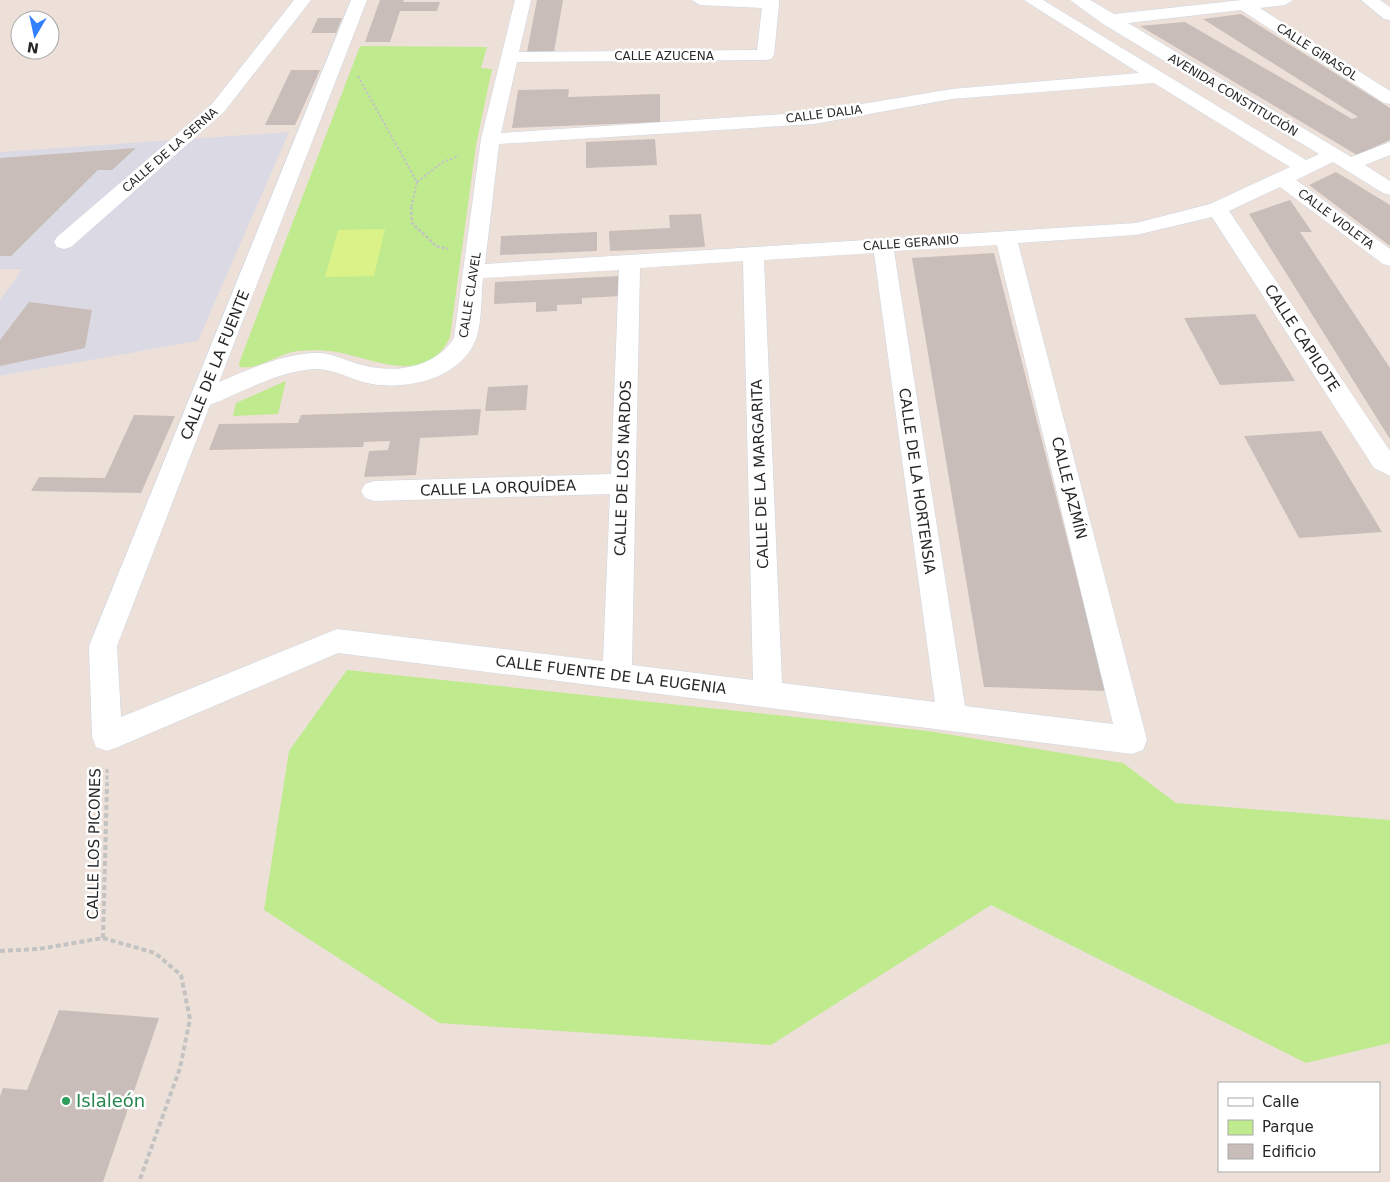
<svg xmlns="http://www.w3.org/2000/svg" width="1390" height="1182" font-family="'DejaVu Sans',sans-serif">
  <rect width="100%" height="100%" fill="#ede0d8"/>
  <path fill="#dbdae4" d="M289 132 198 341 0 376V300L22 269H0V152Z"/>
  <path fill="#bfea8e" d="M360 46 487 47 481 68 492 69 476 145 450 337C427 386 377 360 337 352 325 350 311 350 298 351 278 353 260 370 240 367L239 363Z
    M286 381 278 414 233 416 236 403Z
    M347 670 928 731 1123 763 1176 803 1390 820V1043L1306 1063 991 905 771 1045 439 1023 264 910 289 751Z"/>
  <path fill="#daf288" d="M385 229 374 276 325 277 338 230Z"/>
  <path fill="#c8bdb8" d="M380 0H404L403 2H440L437 11H400L390 42H365Z
    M537 0H563L554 52H527Z
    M1241 14 1390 108V140L1357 155 1140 26 1185 22 1352 119 1358 117 1203 19Z
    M318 18H342L336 33H311Z
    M291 70H320L295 125H265Z
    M569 89 568 97 660 94V122L512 128 518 90Z
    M655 139 657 165 586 168V142Z
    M136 148 112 170H98L11 256H0V158Z
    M1336 172 1390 205V246L1309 185Z
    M1290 200 1312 232H1300L1390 368V439L1249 214Z
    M701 214 705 247 610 251 609 231 670 228 669 215Z
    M597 232V251L500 255 501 236Z
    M994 253 1106 691 984 687 912 258Z
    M621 276 622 296 582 298V304L557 305V311L536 312V302L494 304 495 282Z
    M29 302 92 310 85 348 0 366V340Z
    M1255 314 1295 381 1220 385 1184 318Z
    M528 385 526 410 485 411 488 387Z
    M481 409 478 435 420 438 416 475 364 477 369 451 388 450 390 441 364 442 363 447 209 450 219 424 298 423 301 415Z
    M134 415 175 416 141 493 31 491 39 477 105 478Z
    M1321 431 1382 532 1299 538 1244 436Z
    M59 1010 159 1018 103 1182H0V1096L3 1088 27 1090Z"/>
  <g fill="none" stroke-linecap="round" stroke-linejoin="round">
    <g stroke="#cdd6e3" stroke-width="1">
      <path id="minor" d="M294 0H311L224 112 71 247 64 249 57 247 54 242 57 237 212 104Z
        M351 0H367L219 382C248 370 282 354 314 353 331 352 346 361 362 365 395 374 435 368 454 338L481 139 515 0H531L519 52 757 50 762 8 700 5 692 0H779V4L774 55 771 59 765 60 517 62 501 133 814 112 952 89 1139 73 1024 0H1043L1306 160 1319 154 1103 24 1070 0H1090L1114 14 1242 0H1293L1285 5 1260 8 1390 91V104L1384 103 1241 10 1128 23 1351 157 1390 142V155L1365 165 1390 181V195L1383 193 1333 162 1296 180 1390 249V266L1383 264 1280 187 1229 211 1390 451V476L1374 468 1212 217 1136 235 1018 243 1147 740 1143 750 1132 754 338 653 118 747 107 751 96 747 92 737 89 646ZM1154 83 1290 167 1210 204 1136 223 485 264 499 144 814 124 952 99ZM997 245 1113 724 965 706 894 251ZM874 253 935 702 782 683 764 260ZM743 261 753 680 632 665 640 268ZM619 270 611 474 374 481 365 484 361 491 365 498 374 501 610 494 603 661 337 629 121 717 117 646 210 405C242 392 279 371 314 369 334 368 353 381 372 384 410 390 461 378 476 339 482 324 481 295 483 278Z
        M1361 0H1380L1390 7V20L1384 19Z"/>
    </g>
    <path stroke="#c3c3c3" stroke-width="2" stroke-dasharray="2.5 2" stroke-linecap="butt" d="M358 76 417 182 411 208
      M417 182 443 162 459 156"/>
    <path stroke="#c3c3c3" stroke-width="2.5" stroke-dasharray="3 2" stroke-linecap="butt" d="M411 207 412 223 436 246 448 249"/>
    <path stroke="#c3c3c3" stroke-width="3" stroke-dasharray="4 2.5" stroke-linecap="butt" d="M107 786V767"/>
    <path stroke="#c3c3c3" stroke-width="4" stroke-dasharray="5 3" stroke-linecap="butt" d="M103 938 155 953 181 975 190 1019 180 1068 139 1182
      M0 951 39 949 103 938 107 784"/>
    <use href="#minor" fill="#fff" fill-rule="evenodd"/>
  </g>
  <circle fill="#2e9e5b" stroke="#fff" stroke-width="2" cx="66" cy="1101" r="5"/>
  <g text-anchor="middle" stroke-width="5" stroke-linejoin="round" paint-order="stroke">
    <g font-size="12" fill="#282828" stroke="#fff">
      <text transform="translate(1317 52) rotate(33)" y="4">CALLE GIRASOL</text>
      <text x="664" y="60">CALLE AZUCENA</text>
      <text transform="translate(1233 95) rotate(31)" y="4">AVENIDA CONSTITUCIÓN</text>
      <text transform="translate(824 114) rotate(-7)" y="4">CALLE DALIA</text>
      <text transform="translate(170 150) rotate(-41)" y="4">CALLE DE LA SERNA</text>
      <text transform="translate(1336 219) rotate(37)" y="4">CALLE VIOLETA</text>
      <text transform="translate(911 243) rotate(-4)" y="4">CALLE GERANIO</text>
      <text transform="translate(470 295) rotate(-81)" y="4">CALLE CLAVEL</text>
    </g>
    <g font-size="15" fill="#282828" stroke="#fff">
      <text transform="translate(1302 338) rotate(57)" y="5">CALLE CAPILOTE</text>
      <text transform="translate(215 365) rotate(-68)" y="5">CALLE DE LA FUENTE</text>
      <text transform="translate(623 468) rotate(-88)" y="5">CALLE DE LOS NARDOS</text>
      <text transform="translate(760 474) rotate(-92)" y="5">CALLE DE LA MARGARITA</text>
      <text transform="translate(917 481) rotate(82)" y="5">CALLE DE LA HORTENSIA</text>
      <text transform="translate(498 488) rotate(-2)" y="5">CALLE LA ORQUÍDEA</text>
      <text transform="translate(1069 488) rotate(76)" y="5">CALLE JAZMÍN</text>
      <text transform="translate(611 675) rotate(7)" y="5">CALLE FUENTE DE LA EUGENIA</text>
      <text transform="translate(94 844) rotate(-89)" y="5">CALLE LOS PICONES</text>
    </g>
    <g font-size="18" fill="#27864d" stroke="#fff" text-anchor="start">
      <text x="76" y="1107">Islaleón</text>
    </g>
  </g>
  <rect x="1218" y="1082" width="162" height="90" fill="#ffffff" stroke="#a9a9a9"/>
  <rect x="1228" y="1098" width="25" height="8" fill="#ffffff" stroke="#a9a9a9"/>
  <text x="1262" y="1107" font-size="15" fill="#282828">Calle</text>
  <rect x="1228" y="1120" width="25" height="15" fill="#bfea8e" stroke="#a9a9a9"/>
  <text x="1262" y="1132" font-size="15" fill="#282828">Parque</text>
  <rect x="1228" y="1144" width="25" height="15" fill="#c8bdb8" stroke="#a9a9a9"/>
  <text x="1262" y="1157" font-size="15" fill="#282828">Edificio</text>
  <g transform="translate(35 35) rotate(189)"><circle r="24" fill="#ffffff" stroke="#a9a9a9"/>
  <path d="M0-4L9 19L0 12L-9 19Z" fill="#3380ff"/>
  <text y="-8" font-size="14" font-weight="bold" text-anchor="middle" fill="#282828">N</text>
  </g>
</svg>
